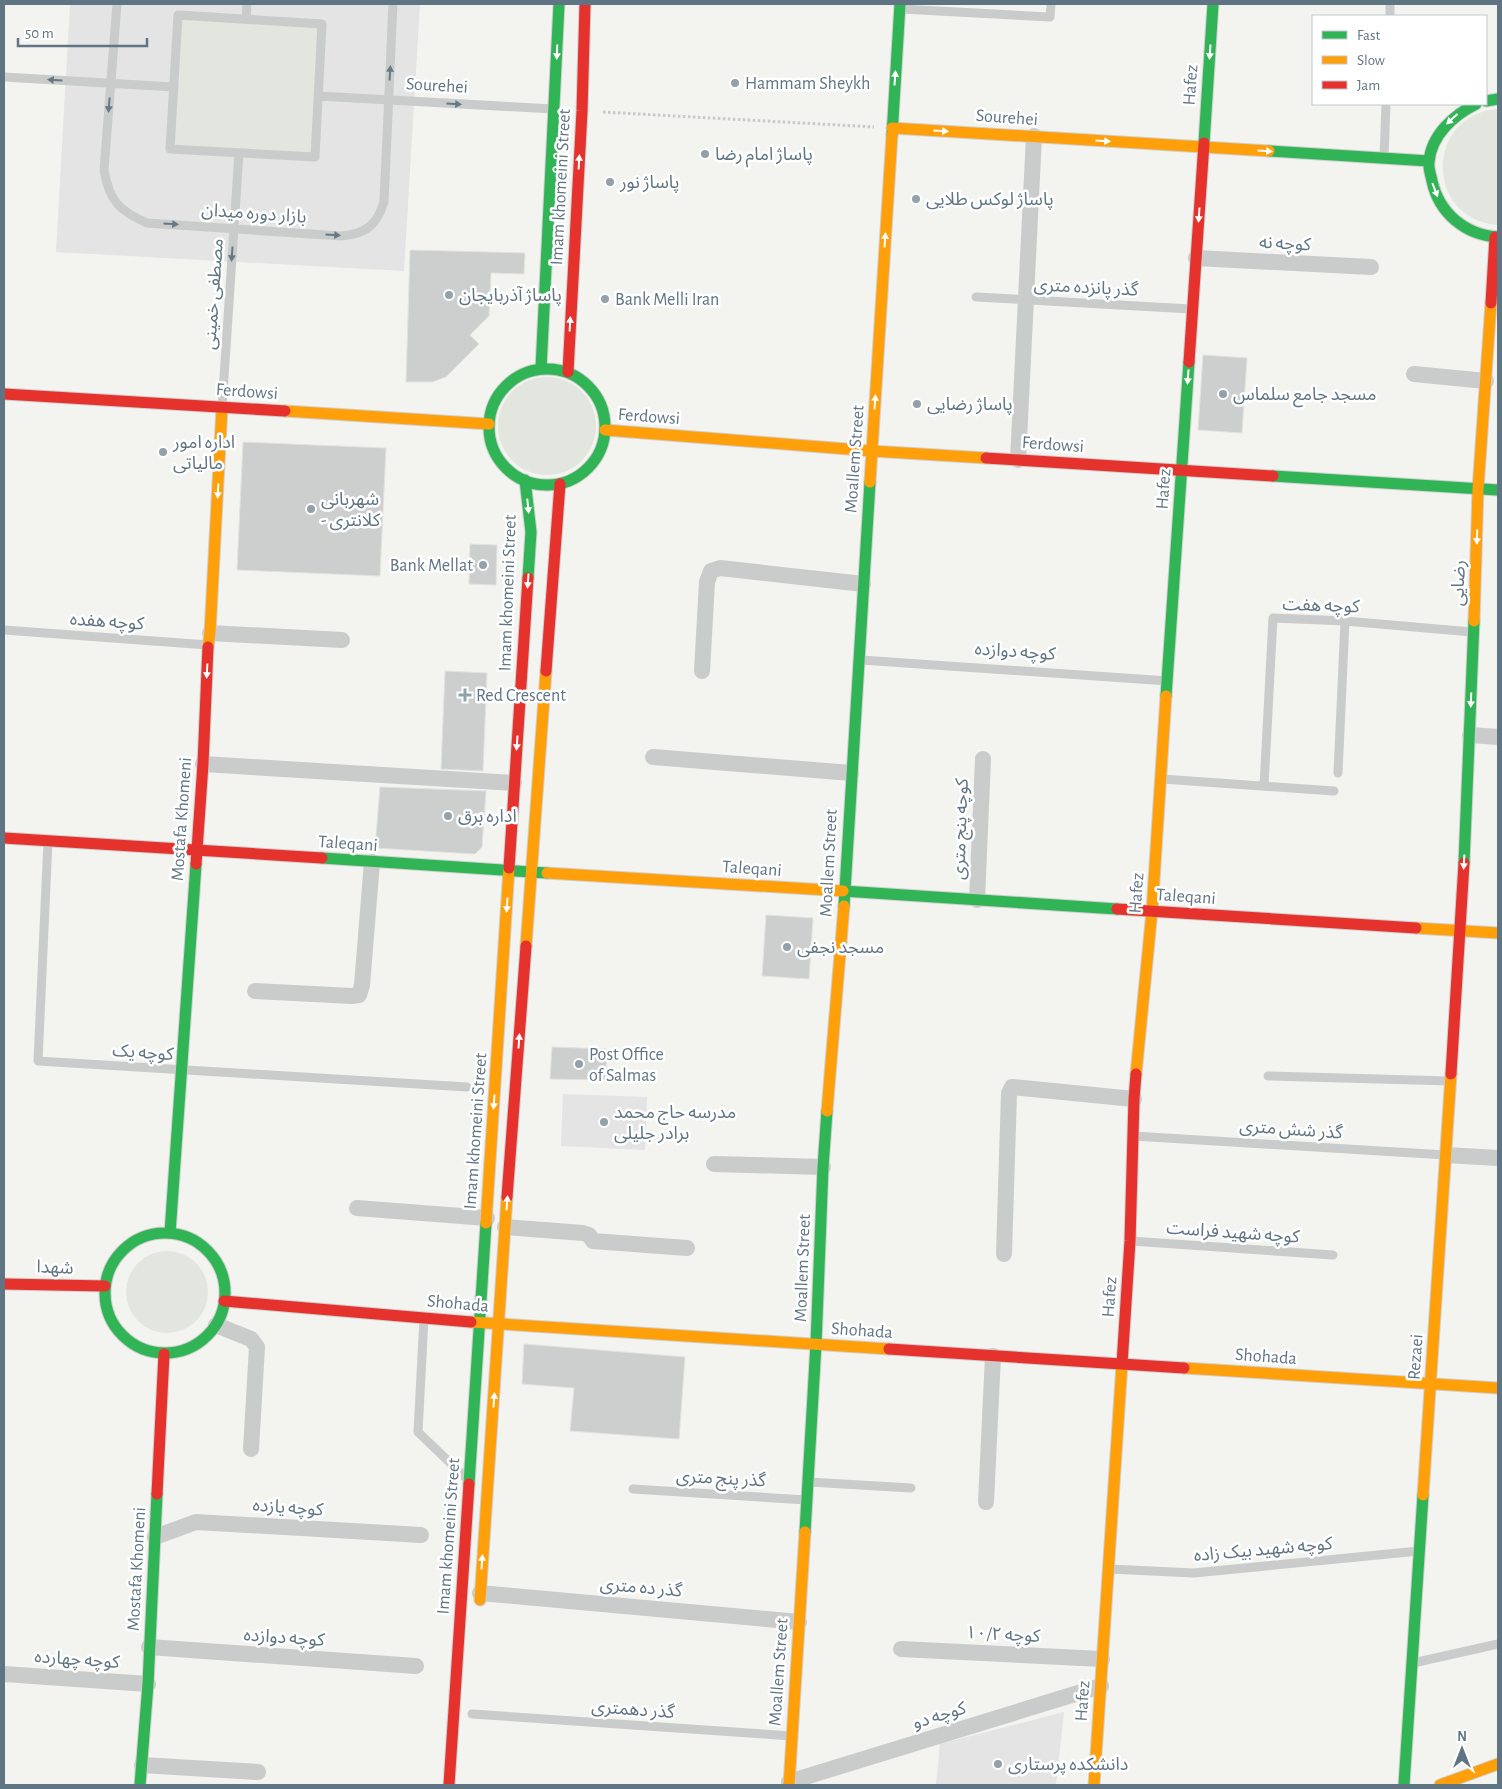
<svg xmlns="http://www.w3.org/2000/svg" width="1502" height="1789" font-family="'Alegreya Sans','Noto Sans Arabic',sans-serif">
  <rect width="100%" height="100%" fill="#f3f3f0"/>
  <path fill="#e3e4e3" d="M70 4H420L404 271 56 252Z
    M563 1094 647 1097 645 1150 561 1146Z
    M1064 1712 1056 1785H936L940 1744Z"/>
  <path fill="#e2e6de" d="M178 15 322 24 315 157 170 149Z
    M1498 109V225C1424 219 1425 114 1498 109Z
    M498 426a49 49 0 1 1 98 0a49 49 0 1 1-98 0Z
    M126 1292a41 41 0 1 1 82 0a41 41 0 1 1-82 0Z"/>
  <path fill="#cdcfce" stroke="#e2e2e0" d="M410 250 525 253 524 274 491 273 489 316 470 335 479 344 446 377 432 382H406Z
    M1203 355 1247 358 1242 433 1198 430Z
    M243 442 386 448 380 576 237 570Z
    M470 544 497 545 496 585 469 584Z
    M445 671 487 673 483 771 441 769Z
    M380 787 486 791 482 847 475 854 375 848Z
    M766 915 813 918 809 979 762 976Z
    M552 1047 607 1049 606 1080 550 1079Z
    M524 1344 685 1357 679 1439 570 1431 574 1388 522 1384Z"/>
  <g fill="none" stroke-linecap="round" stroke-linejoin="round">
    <g stroke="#cfd0d0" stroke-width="13">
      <path id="fast" d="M1486 101 1498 99
        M1476 104C1454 115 1431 135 1429 162 1428 168 1431 175 1432 181 1439 213 1465 235 1498 237
        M892 135 900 4
        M1204 143 1213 4
        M1269 151 1429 161
        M541 369 559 4
        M489 427a58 58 0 1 1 116 0a58 58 0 1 1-116 0Z
        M1273 476 1498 490
        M525 480 531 532 528 578
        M1166 696 1189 362
        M322 858 547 873
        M1464 863 1474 621
        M843 891 1117 909
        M844 906 870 482
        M105 1293a60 60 0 1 1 120 0a60 60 0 1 1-120 0Z
        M170 1233 196 864
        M469 1484 486 1223
        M805 1532 816 1344 823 1167 827 1111
        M140 1785 148 1684 157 1494
        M1404 1785 1423 1495"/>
    </g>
    <g stroke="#cfd0d0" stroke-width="13">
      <path id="slow" d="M892 128 1269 151
        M285 411 489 424
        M605 430 872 451 986 458
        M870 482 892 135
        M1474 621 1478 489 1491 303
        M208 647 210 633 222 407
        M547 873 843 891
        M1416 928 1498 933
        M526 946 546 671
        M1136 1074 1152 911 1166 696
        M827 1111 844 906
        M486 1223 509 868
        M471 1322 889 1349
        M1184 1368 1498 1388
        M1423 1495 1451 1074
        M480 1600 507 1197
        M789 1785 805 1532
        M1094 1785 1122 1364
        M1440 1785 1498 1764"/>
    </g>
    <g stroke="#cfd0d0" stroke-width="13">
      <path id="jam" d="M1491 303 1495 237
        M1189 362 1204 143
        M568 372 582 111 585 4
        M4 394 285 411
        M986 458 1273 476
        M546 671 560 484
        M4 838 322 858
        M196 864 203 764 208 647
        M509 868 528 578
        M1117 909 1416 928
        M1451 1074 1464 863
        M507 1197 526 946
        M4 1284 105 1286
        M224 1301 471 1322
        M889 1349 1184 1368
        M1122 1364 1130 1241 1134 1099 1136 1074
        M157 1494 164 1354
        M449 1785 469 1484"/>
    </g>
    <path stroke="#c8c9ca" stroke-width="3" stroke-dasharray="2.5 2.5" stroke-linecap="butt" d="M603 112 874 127"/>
    <path stroke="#cacbcb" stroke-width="9" d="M117 4 104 170C109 200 119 211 147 223L341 236C366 234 377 225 384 202L393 4
      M901 9 1050 17 1051 4
      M178 15 322 24 315 157 170 149Z
      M1390 16V4
      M246 19 247 4
      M4 77 174 87
      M318 96 553 109
      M1384 158 1386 104
      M976 297 1191 309
      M222 407 239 153
      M4 630 208 645
      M861 660 1168 681
      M1338 773 1345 621
      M1162 779 1334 791
      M1264 786 1273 618 1345 621 1472 632
      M48 841 38 1061 467 1087
      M1268 1076 1450 1081
      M1134 1136 1446 1155
      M1131 1241 1333 1255
      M424 1318 418 1432 465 1477
      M809 1482 911 1488
      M633 1489 806 1500
      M1109 1569 1194 1573 1419 1551
      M1413 1663 1498 1644
      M472 1714 792 1736"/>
    <path stroke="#cacbcb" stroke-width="16" d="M1196 258 1371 267
      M1414 374 1486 381
      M1018 460 1034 136
      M210 633 342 640
      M702 671 707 582 711 571 720 568 863 584
      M1470 735 1498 737
      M653 757 851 773
      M203 764 514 783
      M977 900 983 759
      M255 991 352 996 359 995 362 985 372 862
      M1446 1155 1498 1158
      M714 1164 823 1167
      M357 1208 487 1218
      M505 1227 583 1233 589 1235 593 1241 687 1248
      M1004 1254 1009 1093 1012 1087 1134 1099
      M216 1325 251 1339 257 1347 251 1449
      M986 1502 993 1356
      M155 1537 196 1522 421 1535
      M480 1593 799 1622
      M149 1647 416 1666
      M901 1649 1102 1659
      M4 1674 148 1684
      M142 1765 258 1772
      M789 1782 1101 1686"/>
    <use href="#fast" stroke="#30b455" stroke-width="11"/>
    <use href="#slow" stroke="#ff9f0a" stroke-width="11"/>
    <use href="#jam" stroke="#e5322d" stroke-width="11"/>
  </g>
  <defs><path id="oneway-solid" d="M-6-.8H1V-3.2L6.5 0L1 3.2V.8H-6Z" transform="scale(1.25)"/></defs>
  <g fill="#fff">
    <use href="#oneway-solid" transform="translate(557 52) rotate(92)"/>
    <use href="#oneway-solid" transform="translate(1210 52) rotate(94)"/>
    <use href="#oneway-solid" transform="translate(895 78) rotate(-86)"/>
    <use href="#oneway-solid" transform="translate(1452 119) rotate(138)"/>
    <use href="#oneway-solid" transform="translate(941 131) rotate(4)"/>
    <use href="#oneway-solid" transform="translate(1103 141) rotate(3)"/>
    <use href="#oneway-solid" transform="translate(1265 151) rotate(4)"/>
    <use href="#oneway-solid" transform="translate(579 162) rotate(-87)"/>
    <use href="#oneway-solid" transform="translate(1435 190) rotate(69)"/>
    <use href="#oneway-solid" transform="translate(1199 215) rotate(94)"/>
    <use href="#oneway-solid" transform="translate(885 240) rotate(-86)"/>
    <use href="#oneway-solid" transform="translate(570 324) rotate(-87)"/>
    <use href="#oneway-solid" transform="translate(1188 377) rotate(94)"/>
    <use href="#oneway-solid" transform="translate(875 402) rotate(-86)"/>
    <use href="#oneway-solid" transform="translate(218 491) rotate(93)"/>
    <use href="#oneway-solid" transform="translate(528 506) rotate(84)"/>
    <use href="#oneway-solid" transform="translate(1477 537) rotate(92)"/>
    <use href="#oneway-solid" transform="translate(528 581) rotate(94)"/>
    <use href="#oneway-solid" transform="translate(207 671) rotate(93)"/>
    <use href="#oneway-solid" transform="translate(1471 700) rotate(92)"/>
    <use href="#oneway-solid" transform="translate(517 743) rotate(94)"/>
    <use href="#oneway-solid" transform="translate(1464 862) rotate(93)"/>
    <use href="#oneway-solid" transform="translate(507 905) rotate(94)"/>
    <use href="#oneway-solid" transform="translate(519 1041) rotate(-86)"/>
    <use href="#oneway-solid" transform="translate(494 1102) rotate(94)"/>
    <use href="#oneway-solid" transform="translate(507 1203) rotate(-86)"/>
    <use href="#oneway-solid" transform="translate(494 1400) rotate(-86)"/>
    <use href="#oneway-solid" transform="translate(482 1562) rotate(-86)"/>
  </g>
  <g fill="#657987">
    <use href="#oneway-solid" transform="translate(390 73) rotate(-87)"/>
    <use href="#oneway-solid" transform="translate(55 80) rotate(-176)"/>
    <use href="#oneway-solid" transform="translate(454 104) rotate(3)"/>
    <use href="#oneway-solid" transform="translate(109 105) rotate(95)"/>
    <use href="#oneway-solid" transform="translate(171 224) rotate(4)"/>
    <use href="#oneway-solid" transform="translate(333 235) rotate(4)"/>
    <use href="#oneway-solid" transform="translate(232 254) rotate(94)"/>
  </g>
  <g fill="#93a1a9" stroke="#fff" stroke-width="2">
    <circle cx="735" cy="83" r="5"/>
    <circle cx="705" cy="154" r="5"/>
    <circle cx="610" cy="182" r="5"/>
    <circle cx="916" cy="199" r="5"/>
    <circle cx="449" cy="295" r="5"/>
    <circle cx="605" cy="299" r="5"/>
    <circle cx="1223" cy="394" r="5"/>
    <circle cx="917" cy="404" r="5"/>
    <circle cx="163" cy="452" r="5"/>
    <circle cx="311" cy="509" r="5"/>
    <circle cx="483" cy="565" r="5"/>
    <path d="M462.5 687.5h5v5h5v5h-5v5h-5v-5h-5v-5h5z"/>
    <circle cx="448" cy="816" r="5"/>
    <circle cx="787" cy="947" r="5"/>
    <circle cx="579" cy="1064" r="5"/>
    <circle cx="604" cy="1122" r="5"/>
    <circle cx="998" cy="1764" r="5"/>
  </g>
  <g text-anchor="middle" stroke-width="5" stroke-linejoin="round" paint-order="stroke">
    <g font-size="18" fill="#607583" stroke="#fff" text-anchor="start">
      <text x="745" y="89">Hammam Sheykh</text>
      <text x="715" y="160">پاساژ امام رضا</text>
      <text x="620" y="188">پاساژ نور</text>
      <text x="926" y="205">پاساژ لوکس طلایی</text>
      <text x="459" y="301">پاساژ آذربایجان</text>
      <text x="615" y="305">Bank Melli Iran</text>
      <text x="1233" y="400">مسجد جامع سلماس</text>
      <text x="927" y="410">پاساژ رضایی</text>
      <text x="173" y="448">اداره امور<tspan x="173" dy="21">مالیاتی</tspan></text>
      <text x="321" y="505">شهربانی<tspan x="321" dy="21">- کلانتری</tspan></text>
      <text x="473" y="571" text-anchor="end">Bank Mellat</text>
      <text x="476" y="701">Red Crescent</text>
      <text x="458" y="822">اداره برق</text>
      <text x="797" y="953">مسجد نجفی</text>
      <text x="589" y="1060">Post Office<tspan x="589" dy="21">of Salmas</tspan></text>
      <text x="614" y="1118">مدرسه حاج محمد<tspan x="614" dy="21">برادر جلیلی</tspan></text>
      <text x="1008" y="1770">دانشکده پرستاری</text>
    </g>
    <g font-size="18" fill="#607583" stroke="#fff">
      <text transform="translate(437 85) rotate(3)" y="6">Sourehei</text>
      <text transform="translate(1190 85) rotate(-86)" y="6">Hafez</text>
      <text transform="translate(1007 117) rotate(4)" y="6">Sourehei</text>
      <text transform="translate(560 187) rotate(-87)" y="6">Imam khomeini Street</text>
      <text transform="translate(254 213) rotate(4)" y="6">بازار دوره میدان</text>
      <text transform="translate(1285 243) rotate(3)" y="6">کوچه نه</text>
      <text transform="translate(1086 287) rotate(3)" y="6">گذر پانزده متری</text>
      <text transform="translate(213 294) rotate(-86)" y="6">مصطفی خمینی</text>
      <text transform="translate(247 391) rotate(4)" y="6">Ferdowsi</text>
      <text transform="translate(649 416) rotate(4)" y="6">Ferdowsi</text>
      <text transform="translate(1053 444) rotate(4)" y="6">Ferdowsi</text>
      <text transform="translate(854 459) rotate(-86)" y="6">Moallem Street</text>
      <text transform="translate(1163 489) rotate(-86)" y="6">Hafez</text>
      <text transform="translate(1458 583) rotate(-88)" y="6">رضایی</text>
      <text transform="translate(507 593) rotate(-88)" y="6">Imam khomeini Street</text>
      <text transform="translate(1321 605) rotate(2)" y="6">کوچه هفت</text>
      <text transform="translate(107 621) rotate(4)" y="6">کوچه هفده</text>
      <text transform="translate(1015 651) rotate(4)" y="6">کوچه دوازده</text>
      <text transform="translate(181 819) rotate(-86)" y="6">Mostafa Khomeni</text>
      <text transform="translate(960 829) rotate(-88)" y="6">کوچه پنج متری</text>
      <text transform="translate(348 843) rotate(4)" y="6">Taleqani</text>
      <text transform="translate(828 863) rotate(-87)" y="6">Moallem Street</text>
      <text transform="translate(752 868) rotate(4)" y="6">Taleqani</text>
      <text transform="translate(1136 893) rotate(-86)" y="6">Hafez</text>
      <text transform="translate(1186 896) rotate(4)" y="6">Taleqani</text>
      <text transform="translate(143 1052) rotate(4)" y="6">کوچه یک</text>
      <text transform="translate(1291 1129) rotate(4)" y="6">گذر شش متری</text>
      <text transform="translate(475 1131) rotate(-86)" y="6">Imam khomeini Street</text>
      <text transform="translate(1233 1232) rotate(4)" y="6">کوچه شهید فراست</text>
      <text transform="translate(55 1267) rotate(2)" y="6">شهدا</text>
      <text transform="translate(802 1268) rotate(-88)" y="6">Moallem Street</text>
      <text transform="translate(1109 1297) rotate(-86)" y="6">Hafez</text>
      <text transform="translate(458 1303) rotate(5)" y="6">Shohada</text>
      <text transform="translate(862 1330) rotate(4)" y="6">Shohada</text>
      <text transform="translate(1266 1356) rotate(4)" y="6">Shohada</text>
      <text transform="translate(1415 1357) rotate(-86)" y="6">Rezaei</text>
      <text transform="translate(721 1478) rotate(3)" y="6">گذر پنج متری</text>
      <text transform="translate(288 1507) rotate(4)" y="6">کوچه یازده</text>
      <text transform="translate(448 1536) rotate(-86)" y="6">Imam khomeini Street</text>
      <text transform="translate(1263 1549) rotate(-5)" y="6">کوچه شهید بیک زاده</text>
      <text transform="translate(136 1569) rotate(-87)" y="6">Mostafa Khomeni</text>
      <text transform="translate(641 1587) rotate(5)" y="6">گذر ده متری</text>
      <text transform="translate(1003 1634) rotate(3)" y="6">کوچه ۱۰/۲</text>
      <text transform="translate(284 1637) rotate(4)" y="6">کوچه دوازده</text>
      <text transform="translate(77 1659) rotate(4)" y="6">کوچه چهارده</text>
      <text transform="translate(778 1672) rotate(-86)" y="6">Moallem Street</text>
      <text transform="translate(1082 1701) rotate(-86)" y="6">Hafez</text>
      <text transform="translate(633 1709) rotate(4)" y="6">گذر دهمتری</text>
      <text transform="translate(939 1715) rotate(-17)" y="6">کوچه دو</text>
    </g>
  </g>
  <rect width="1502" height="1789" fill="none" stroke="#607583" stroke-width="10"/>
  <rect x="1312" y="15" width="175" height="90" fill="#ffffff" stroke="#bfc8cd"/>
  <rect x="1322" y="31" width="25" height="8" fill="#30b455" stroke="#bfc8cd"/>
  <text x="1357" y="40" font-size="15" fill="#607583">Fast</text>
  <rect x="1322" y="56" width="25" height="8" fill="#ff9f0a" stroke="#bfc8cd"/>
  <text x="1357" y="65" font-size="15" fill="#607583">Slow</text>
  <rect x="1322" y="81" width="25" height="8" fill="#e5322d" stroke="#bfc8cd"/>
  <text x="1357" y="90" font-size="15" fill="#607583">Jam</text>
  <g transform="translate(1462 1749)" stroke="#ffffff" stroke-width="4" paint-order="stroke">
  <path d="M0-4L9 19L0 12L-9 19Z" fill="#607583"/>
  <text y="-8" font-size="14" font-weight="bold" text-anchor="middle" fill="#607583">N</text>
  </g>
  <path d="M18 38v8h129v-8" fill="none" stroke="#607583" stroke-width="2.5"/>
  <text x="25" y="38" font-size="15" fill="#607583" stroke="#ffffff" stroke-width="4" paint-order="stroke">50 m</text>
</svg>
